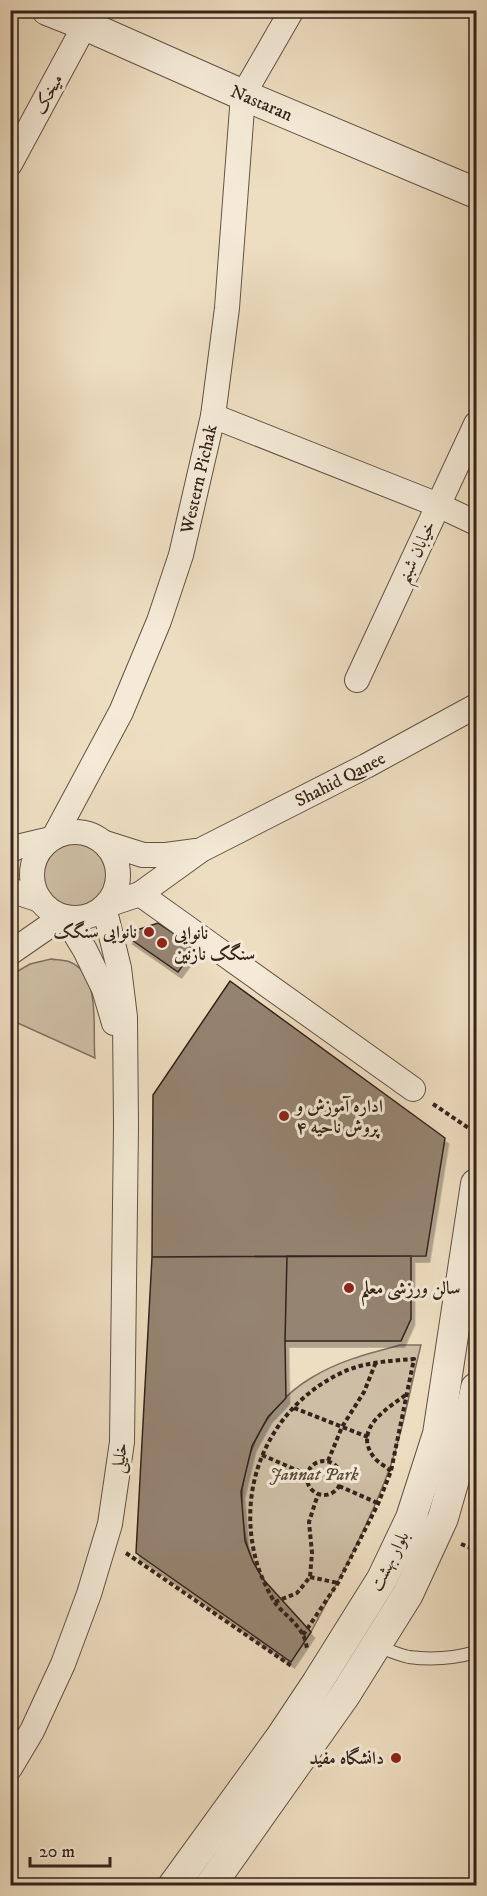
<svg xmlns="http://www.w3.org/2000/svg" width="487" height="1896" font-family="'IM FELL DW Pica',Amiri,serif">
  <defs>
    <filter id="shadow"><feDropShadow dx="3.5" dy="6" stdDeviation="0" flood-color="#0004"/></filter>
  </defs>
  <rect width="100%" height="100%" fill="#eedec1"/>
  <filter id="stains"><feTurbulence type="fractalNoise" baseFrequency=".00333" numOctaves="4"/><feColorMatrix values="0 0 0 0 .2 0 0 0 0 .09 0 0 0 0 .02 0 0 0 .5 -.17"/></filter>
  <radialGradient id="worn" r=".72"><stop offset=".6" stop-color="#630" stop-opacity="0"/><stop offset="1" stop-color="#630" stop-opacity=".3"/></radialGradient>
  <path fill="#cebea5" stroke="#817060" stroke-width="1.5" d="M44 875a31 31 0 1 1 62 0a31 31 0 1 1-62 0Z
    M51 959C57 960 65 960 70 962 102 975 92 1031 95 1058L11 1020V975L30 964Z
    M400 1345H421C410 1387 404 1430 389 1470 368 1526 339 1580 311 1632 292 1611 265 1587 253 1562 247 1549 245 1536 243 1523 236 1466 261 1408 311 1378 338 1361 370 1353 400 1345Z"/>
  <path fill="#958471" stroke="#34231a" stroke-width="1.5" filter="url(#shadow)" d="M158 923 196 948 178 972 129 938 137 930Z
    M230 981 445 1138 426 1256 152 1257 153 1095Z
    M287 1256H411V1319L401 1341H285Z
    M287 1256 285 1341 286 1398 268 1417 252 1446 241 1492 245 1541 253 1562 263 1579 311 1632 291 1662 136 1553 152 1257Z"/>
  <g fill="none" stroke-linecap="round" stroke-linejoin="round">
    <g stroke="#625244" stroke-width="14">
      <path id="service" d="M377 1646C388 1650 399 1655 409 1657 431 1660 455 1658 476 1652"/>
    </g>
    <g stroke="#625244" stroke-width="26">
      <g id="minor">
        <path d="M10 164 85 25"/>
        <path d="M213 416 438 505 476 523"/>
        <path d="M357 680 476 424"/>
        <circle cx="75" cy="875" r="43"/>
        <path id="s1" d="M54 837 121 712 159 621 181 555 213 416 227 308 243 95 292 10"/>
        <path d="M105 843 143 855H166L196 851"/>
        <path d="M10 851 17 847 51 839"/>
        <path d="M10 890 40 900"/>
        <path d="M140 894 413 1089"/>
        <path id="s2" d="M107 905 140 894 201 850 366 766 476 706"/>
        <path d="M65 917 85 950 104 989 114 1023"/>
        <path d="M10 953 62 917"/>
        <path d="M10 1768 32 1731 63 1664 89 1594 110 1524 122 1442 126 1126 125 1017 119 968 104 907"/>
      </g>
    </g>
    <g stroke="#625244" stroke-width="32">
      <g id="tertiary">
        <path id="s3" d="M47 10 85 25 243 95 476 193"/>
        <path d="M173 1886 281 1737 317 1683 382 1579 411 1518 438 1434 476 1184"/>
        <path d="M210 1886 345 1695 408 1594 443 1518 464 1444 476 1388"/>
      </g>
    </g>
    <path stroke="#34231a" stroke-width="4" stroke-dasharray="4.5 3" stroke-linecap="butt" d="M433 1104 476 1133
      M294 1408 368 1437
      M262 1455 308 1475
      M328 1461 342 1427 364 1392 376 1362
      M307 1478a17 17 0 1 1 34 0a17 17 0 1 1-34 0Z
      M391 1471C385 1466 377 1462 373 1456 353 1428 388 1408 407 1394
      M339 1486 380 1504
      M461 1544 476 1550
      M126 1553 293 1667
      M310 1577 338 1583
      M275 1602 297 1593 310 1577 312 1553 309 1522 318 1494
      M303 1635 338 1583 378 1504 391 1471 414 1359C389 1361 362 1362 339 1374 267 1410 234 1490 258 1567 262 1578 269 1594 276 1604 284 1614 297 1623 303 1635 305 1638 306 1644 307 1648"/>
    <use href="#service" stroke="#f4ead7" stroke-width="12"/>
    <use href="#minor" stroke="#f4ead7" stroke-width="24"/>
    <use href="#tertiary" stroke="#f4ead7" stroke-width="30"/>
  </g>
  <g fill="#8f2418" stroke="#f4ead7" stroke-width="2">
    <circle cx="149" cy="932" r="6"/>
    <circle cx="162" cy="943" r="6"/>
    <circle cx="284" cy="1116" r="6"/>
    <circle cx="349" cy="1288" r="6"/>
    <circle cx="396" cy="1758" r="6"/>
  </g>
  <g text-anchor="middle" stroke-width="6" stroke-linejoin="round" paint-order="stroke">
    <g font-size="18" fill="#34231a" stroke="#f4ead7">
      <text transform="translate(48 94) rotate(-62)" y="6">میخک</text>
      <text dy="6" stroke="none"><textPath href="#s3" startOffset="234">Nastaran</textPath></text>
      <text dy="6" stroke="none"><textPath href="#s1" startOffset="388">Western Pichak</textPath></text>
      <text transform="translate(416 552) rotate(-65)" y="6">خیابان شبنم</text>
      <text dy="6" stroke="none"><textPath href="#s2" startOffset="266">Shahid Qanee</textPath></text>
      <text transform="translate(119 1458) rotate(-83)" y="6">خلیلی</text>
      <text transform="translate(389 1561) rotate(-63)" y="6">بلوار بهشت</text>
    </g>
    <g font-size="18" font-weight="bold" fill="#34231a" stroke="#f4ead7" text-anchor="start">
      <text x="137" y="938" text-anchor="end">نانوایی سنگک</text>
      <text x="174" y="939">نانوایی<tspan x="174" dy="21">سنگک نازنین</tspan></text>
      <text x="296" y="1112">اداره آموزش و<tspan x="296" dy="21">پروش ناحیه ۴</tspan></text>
      <text x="361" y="1294">سالن ورزشی معلم</text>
      <text x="384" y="1764" text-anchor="end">دانشگاه مفید</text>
    </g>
    <g font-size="18" font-style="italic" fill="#5a4a3d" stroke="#f4ead7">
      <text x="314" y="1480">Jannat Park</text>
    </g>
  </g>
  <rect width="487" height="1896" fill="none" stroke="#eedec1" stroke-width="36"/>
  <rect x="12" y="12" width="463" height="1872" fill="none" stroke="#34231a" stroke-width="3"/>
  <rect x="18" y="18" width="451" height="1860" fill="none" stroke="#34231a" stroke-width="1.5"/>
  <path d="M30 1857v9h80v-9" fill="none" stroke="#34231a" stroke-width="3"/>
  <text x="39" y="1857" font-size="18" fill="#34231a" stroke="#f4ead7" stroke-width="4.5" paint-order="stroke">20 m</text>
  <rect width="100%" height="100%" filter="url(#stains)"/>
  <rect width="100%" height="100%" fill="url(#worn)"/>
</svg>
